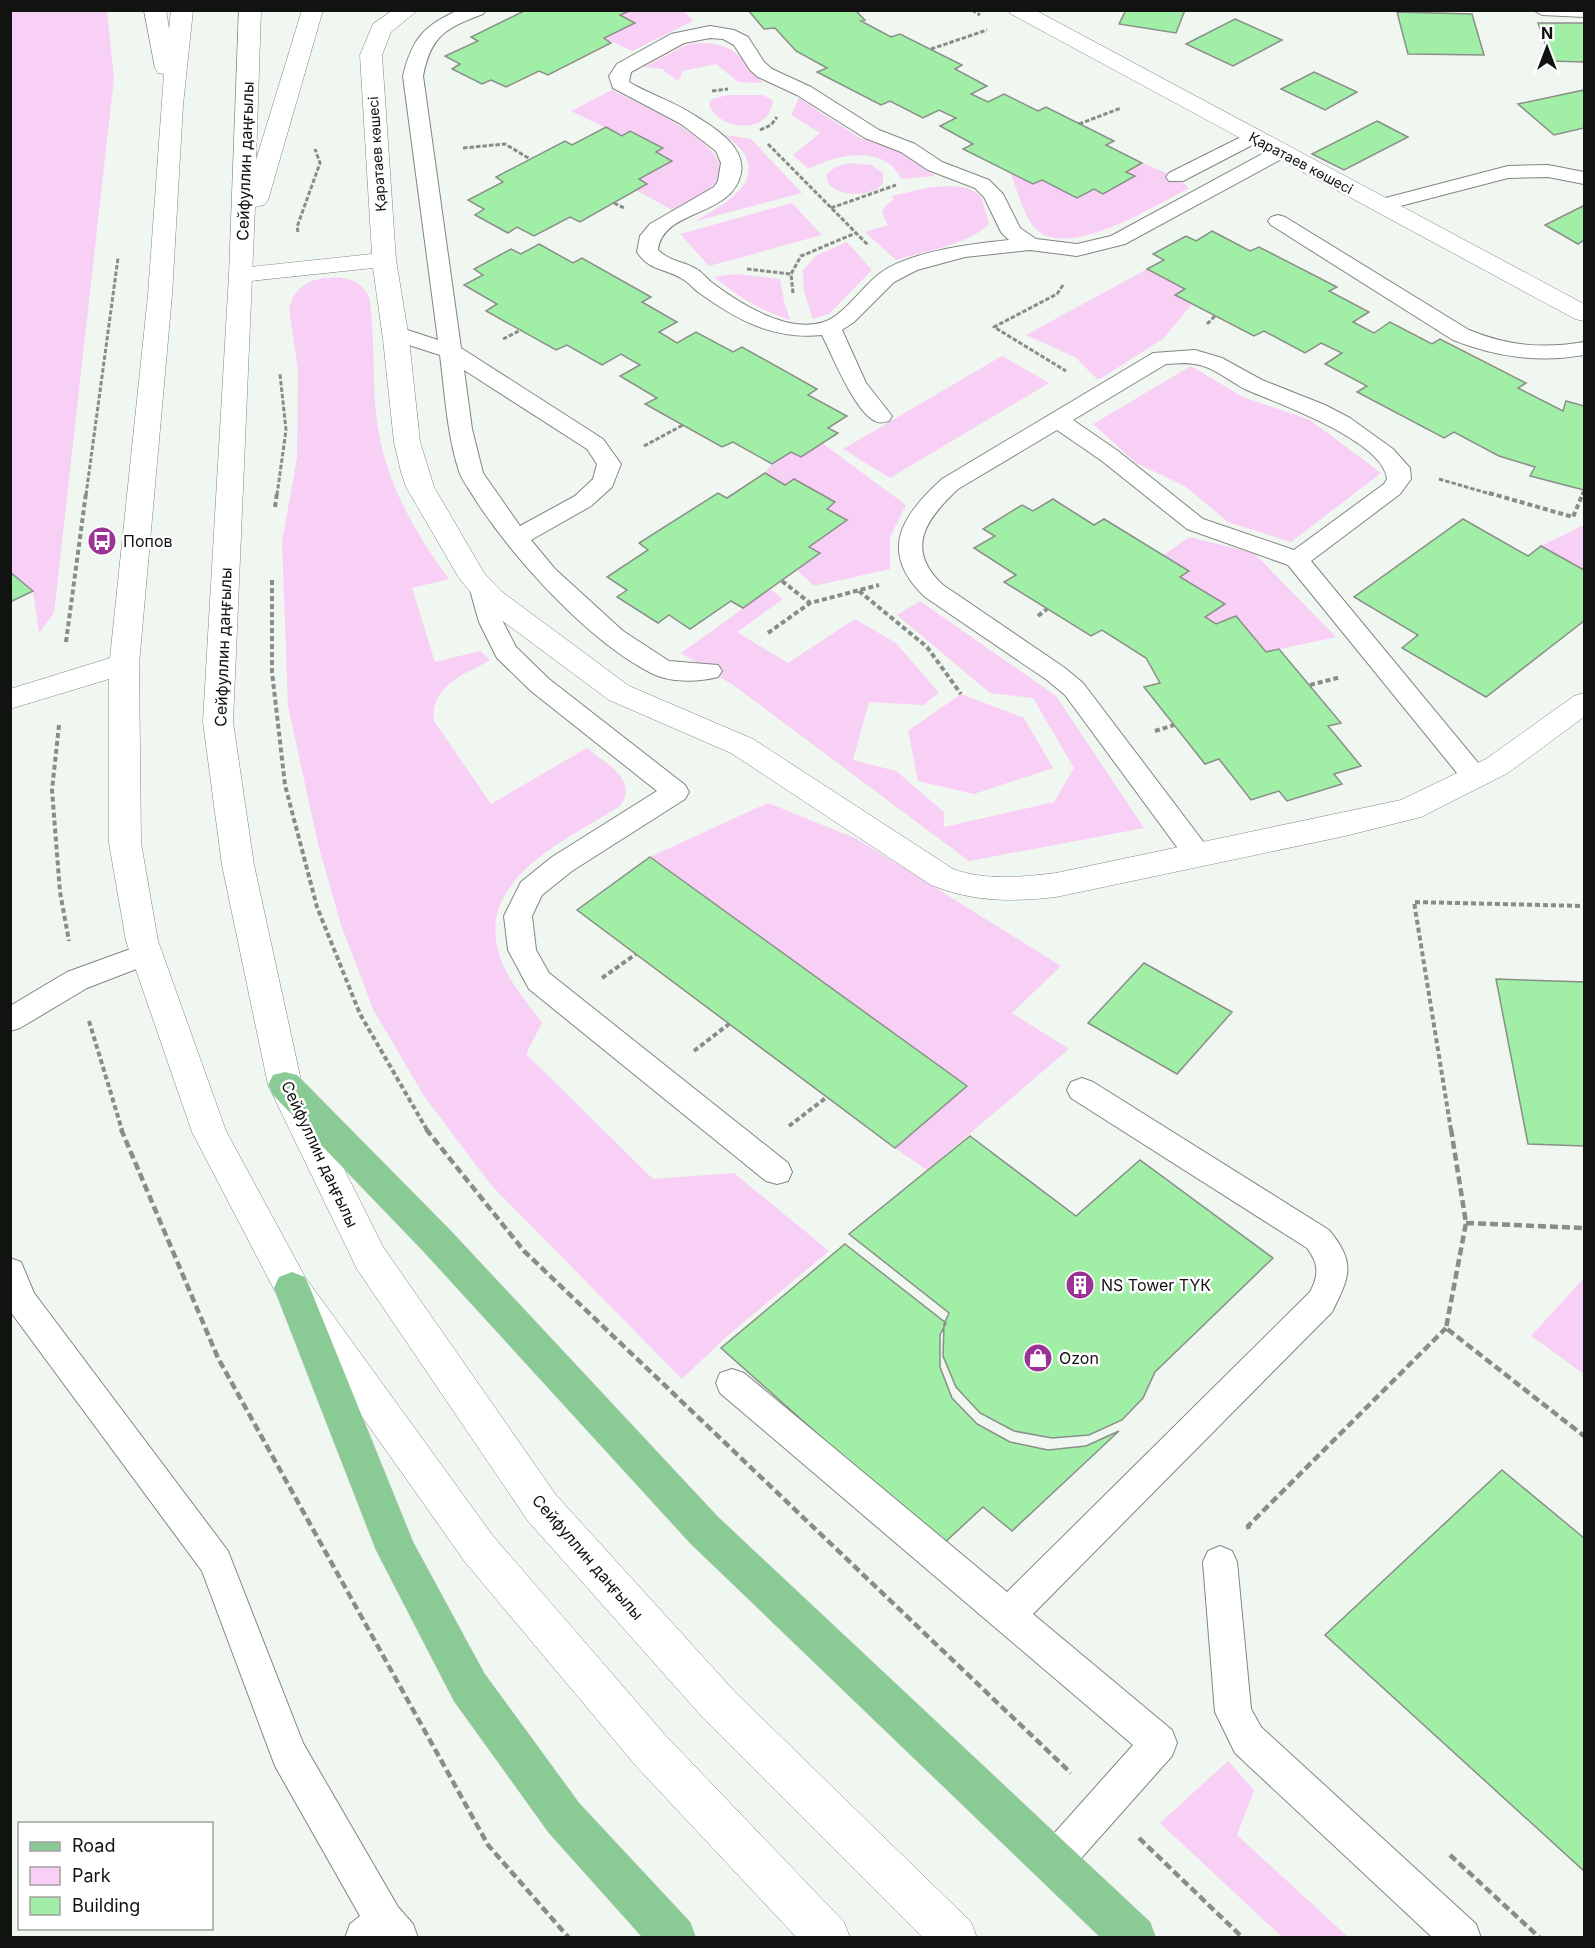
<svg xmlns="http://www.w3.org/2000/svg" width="1595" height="1948" font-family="Inter,sans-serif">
  <rect width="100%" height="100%" fill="#f0f6f0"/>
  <path fill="#f9d0f5" d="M11 11H107L114 78 54 613 39 633 33 591 11 572Z
    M624 11H684L693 21 632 51 604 38 635 23 620 15 626 12Z
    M694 43C735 42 738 55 763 83L738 82 716 64 683 71 678 81 662 69 644 67 684 46Z
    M612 90C634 102 738 146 718 179 709 194 687 202 672 210L636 190 647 184 639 179 672 161 656 152 663 148 630 131 622 136 571 111Z
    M728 95H762L773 100C770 137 717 130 709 104L712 99Z
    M799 98 858 137 901 152 935 176 901 179C886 144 836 154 809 169L793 155 820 133 791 115Z
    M725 135 751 139 802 193 696 221C718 207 761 188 745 155 741 147 731 140 725 135Z
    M852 163 871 165 883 173V184C869 197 845 197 830 186L826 176C833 166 841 165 852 163Z
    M1142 163 1176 177 1189 188C1155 205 1066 263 1034 227 1024 216 1016 187 1010 172L1033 184 1042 180 1077 198 1094 189 1103 193 1134 176 1126 172Z
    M952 186 968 188 981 196 989 224C968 245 924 251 896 260L865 232 888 225 882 213 885 206 894 199 891 196 932 187Z
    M792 203 822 235 709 266 680 234Z
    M847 242 872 270 829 314 813 319 804 292 803 270 817 255Z
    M1147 269 1185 289 1176 295 1192 304 1163 339 1098 380 1075 357 1026 335Z
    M736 274 780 279 784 301 790 320C758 309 740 298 714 277Z
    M324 278C344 276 360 278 369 297 377 344 370 393 380 439 391 492 418 537 449 579L412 588 435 662 480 651 490 660C464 675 430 685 434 721L491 804 587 748C606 764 639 779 620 806 567 840 473 879 500 957 508 981 527 1002 542 1023L526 1054 653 1179 734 1173 829 1251 726 1337 682 1379 491 1185 424 1096 373 1009 341 925 318 844 288 706 282 542 297 458 298 371 289 308 293 297 300 288 311 281Z
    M1002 356 1049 383 890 478 843 449Z
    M1191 366 1243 397 1310 420 1381 473 1291 542 1228 522 1185 486 1136 463 1093 424Z
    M822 443 906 505 890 537V569L814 586 797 570 819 554 809 547 847 520 827 509 835 502 794 479 785 485 765 473 772 464 791 452 801 457Z
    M1584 525V570L1541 546Z
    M1189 537 1254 553 1336 637 1266 652 1237 616 1216 624 1205 617 1224 604 1180 577 1189 571 1164 555Z
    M770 589 783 599 737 632 788 663 855 619 896 643 939 693 923 705 869 702 853 760 896 771 944 812V827L1054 802 1074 768 1033 698 990 693 897 615 920 601 1056 696 1144 828 969 861 733 685 681 653Z
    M961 694 1024 718 1053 768 974 794 918 781 908 731Z
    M768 803 857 839 1061 966 1012 1013 1069 1049 927 1170 895 1148 967 1086 650 857Z
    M1584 1278V1374L1531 1336Z
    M1228 1761 1254 1790 1237 1835 1348 1937H1282L1160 1823Z"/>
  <path fill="#a1eea6" stroke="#8a8f8a" stroke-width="1.5" d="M526 10H624L627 12 620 15 635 23 604 38 611 43 548 75 539 71 506 87 491 80 482 84 452 69 460 64 445 56 478 41 471 37Z
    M748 10H864L857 12 865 20 861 21 891 37 900 34 962 65 955 69 987 86 971 94 988 102 1004 94 1038 111 1046 107 1114 141 1106 145 1142 163 1126 172 1135 176 1103 194 1094 189 1077 198 1042 180 1033 184 963 149 973 144 940 126 956 118 939 110 923 118 890 101 881 105 817 72 827 68 796 51 775 28 764 29Z
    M1126 10H1185L1176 33 1119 24Z
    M1397 12 1472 14 1484 55 1408 54Z
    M1235 19 1282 40 1233 66 1186 44Z
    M1538 23H1584V62L1551 61Z
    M1314 72 1357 92 1325 110 1281 89Z
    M1584 90V128L1554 135 1518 104Z
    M1377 121 1408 137 1344 170 1312 154Z
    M606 127 622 136 630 131 663 148 656 152 672 161 639 179 647 184 580 222 570 217 534 236 517 227 508 233 475 215 484 209 468 200 503 182 496 177 565 141 572 145Z
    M1583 206 1584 207V240L1578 244 1545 225Z
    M1212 231 1250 251 1259 247 1337 287 1329 291 1369 312 1353 322 1374 333 1390 322 1432 344 1440 339 1526 383 1518 388 1563 411 1566 401 1584 406V490L1530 476 1535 467 1499 456 1454 432 1444 438 1357 392 1367 386 1325 364 1342 353 1321 343 1305 353 1264 331 1254 336 1175 295 1185 289 1147 269 1164 260 1153 254 1186 236 1196 241Z
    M539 244 573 263 582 258 651 297 642 302 677 322 659 332 677 343 696 332 733 352 742 347 817 389 808 395 847 416 828 428 838 433 801 457 791 452 772 464 733 442 722 447 645 404 657 398 620 376 640 365 621 354 602 365 567 345 556 350 486 311 497 304 464 285 483 275 474 269 511 249 521 254Z
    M765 473 785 485 794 479 835 502 827 509 847 520 809 547 820 553 743 608 731 601 690 629 669 615 658 623 617 597 627 590 607 577 648 550 639 543 718 493 727 498Z
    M1053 499 1094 525 1104 519 1189 571 1180 577 1225 604 1205 617 1216 624 1236 616 1266 652 1279 649 1341 723 1328 726 1361 766 1334 774 1342 784 1287 801 1279 791 1251 800 1219 759 1205 764 1144 687 1160 683 1146 658 1102 630 1091 636 1004 582 1016 575 974 548 995 536 983 529 1022 505 1033 511Z
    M1463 519 1528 556 1541 546 1584 570V621L1486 697 1402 648 1418 635 1354 597Z
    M10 572 33 591 10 602Z
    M650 857 967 1086 895 1148 577 910Z
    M1144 963 1232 1012 1177 1074 1088 1023Z
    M1496 979 1584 982V1146L1528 1144Z
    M970 1136 1076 1216 1140 1160 1273 1258 1155 1372 1143 1398 1122 1420 1089 1435 1052 1438 1014 1431 980 1413 956 1387 943 1356 944 1324 949 1313 849 1234Z
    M845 1244 946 1323 940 1335V1367L952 1398 977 1424 1010 1442 1048 1450 1086 1446 1119 1431 1012 1531 983 1507 942 1545 721 1348Z
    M1502 1470 1584 1538V1871L1325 1635Z"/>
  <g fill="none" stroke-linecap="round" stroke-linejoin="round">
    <g stroke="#818681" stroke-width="2">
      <path id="lane" d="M459 10H486L483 14C446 28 431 35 423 76L461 348 603 439 621 464 612 487 591 506 531 540 555 569 623 631 669 661 718 665 722 671 718 677C698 682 670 683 651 673 588 641 513 558 475 499 470 490 462 481 459 471 447 435 445 393 440 355L387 338 384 333 387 328 395 326 438 340 403 76C412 39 424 25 459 10ZM464 370 587 449 597 464 593 479 575 496 520 526 483 473 472 429Z
        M1533 10H1584V17L1542 15Z
        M710 26 734 30 748 37 764 62 772 69 811 87 879 130 915 144 942 162 989 180 1003 194 1020 228 1036 239 1077 244 1111 236 1273 148H1287L1290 152 1287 156 1125 244 1077 256 1030 250 965 257 917 270 894 282 854 322 842 330 866 383 892 416 889 421C884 422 880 424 875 421 855 412 832 355 822 335 773 340 737 320 698 292 693 288 689 283 684 280 667 268 650 272 637 252L640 236 650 224 714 187 718 181 721 163 716 151 681 124 613 88 609 76 617 64 671 34ZM710 38 723 39 734 45 750 70 758 77 797 95 865 138 901 152 928 170 975 188 984 197 1001 232 1009 240C972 244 909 251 879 274 862 287 843 316 824 322 787 334 739 303 711 282 707 279 703 273 698 270 684 261 672 263 658 250 663 208 732 218 741 173 746 146 713 127 694 115 676 103 655 96 636 86L629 82 631 72 684 43Z
        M1253 131 1260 133 1263 137 1260 141 1183 181H1169L1166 177 1169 173Z
        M1548 165 1584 172V184L1548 177 1508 178 1381 211 1374 209 1371 205 1374 201 1508 166Z
        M1278 215 1285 217 1469 330C1508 346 1543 349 1584 342V355C1538 363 1497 357 1453 340L1271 225 1268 221 1271 217Z
        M1195 350 1222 358 1262 380 1325 405 1350 418 1393 449 1410 468 1411 479 1400 494 1311 561 1484 770 1488 777 1484 784 1475 786 1466 784 1288 565 1187 529 1102 461 1057 430 958 489C926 519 904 549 943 585L1065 668 1083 683 1208 848 1212 855 1208 862 1198 865 1188 862 1065 695 1047 680 925 597C878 552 901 516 942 479L1153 353ZM1166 364C1175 364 1185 362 1194 364 1213 366 1230 382 1247 390 1279 404 1384 441 1387 479L1384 484 1294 550 1203 519 1118 451 1073 420Z
        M482 582 491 584 503 622 516 647 549 679 685 785 689 792 685 799 572 871 542 895 532 916 536 950 549 973 788 1163 792 1172 788 1181 777 1184 766 1181 529 989 508 950 504 916 521 882 552 857 657 791 531 691 497 658 479 622 470 590 473 584Z
        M147 943 157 947 161 954 157 961 87 988 20 1028 10 1031V1006L67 972Z
        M1082 1078 1093 1082 1329 1230C1356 1263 1350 1276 1332 1312L1033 1614 1172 1730 1177 1743 1172 1756 1068 1873 1055 1879 1042 1873 1036 1860 1042 1847 1133 1745 720 1393 716 1383 720 1373 732 1369 744 1373 1007 1592 1310 1292C1319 1275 1319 1264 1307 1248L1071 1098 1067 1090 1071 1082Z
        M10 1258 21 1262 34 1293 228 1551 303 1743 398 1907 413 1924 418 1938H345L350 1924 360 1916 275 1766 202 1571 10 1311Z
        M1220 1546 1232 1551 1237 1562 1251 1709 1261 1727 1476 1924 1481 1938H1433L1235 1753 1215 1712 1203 1562 1208 1551Z"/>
    </g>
    <g stroke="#818681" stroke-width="1">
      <path id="street" d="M393 10H418L391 32 382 55 396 260 409 339 420 442 434 487 484 573 501 591 629 686 753 739 953 869C985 881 1023 877 1056 873L1401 800 1486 759 1574 696 1584 693V717L1508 773 1421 817 1345 836 1056 897C1011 902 973 902 931 885L731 753 609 700 481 605 459 578 406 487 401 472 394 442 383 339 373 268 241 282 232 280 229 275 232 270 241 268 372 254 360 55 373 24Z
        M1008 10H1035L1584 304V321L1575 319 1011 14Z"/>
    </g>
    <g stroke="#818681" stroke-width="1">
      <path id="secondary" d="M144 10H166L169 29 171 10H193L183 105 172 295 139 664 141 843 158 941 226 1131 305 1277 493 1536 666 1736 844 1922 850 1938H797L636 1766 465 1562 279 1299 192 1132 126 941 109 843V679L10 709V689L110 658 148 295 164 74 158 73 155 68Z
        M239 10H261L256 160 302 10H323L268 200 264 205 255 207 233 722 254 865 302 1085 383 1247 556 1495 735 1692 971 1922 977 1938H923L705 1720 528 1521 357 1269 268 1085 222 865 203 722 229 275Z"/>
    </g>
    <g stroke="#cfd0cf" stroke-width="1">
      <path id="primary" d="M285 1072 297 1075 450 1230 718 1517 1150 1922 1156 1938H1101L690 1543 424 1252 273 1095 268 1085 273 1075Z
        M292 1272 305 1277 310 1288 413 1542 484 1673 579 1803 690 1922 696 1938H643L549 1833 454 1701 376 1550 274 1288 279 1277Z"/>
    </g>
    <path stroke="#898d89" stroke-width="3" stroke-dasharray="4.5 2" stroke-linecap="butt" d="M972 10 980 15
      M931 49 987 30
      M712 91 728 89
      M1079 124 1121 108
      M760 130 771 125 777 117
      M768 144 868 245
      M463 148 505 144 530 159
      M614 203 624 208
      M831 208 896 185
      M298 232 297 227 320 163 315 149
      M747 269 790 274
      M1063 285 1057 294 994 327 1066 371
      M793 293 791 274 801 256 856 233
      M1207 324 1215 316
      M503 339 521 330
      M644 446 683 425
      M1439 479 1494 495
      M86 495 118 258
      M277 495 286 430 280 374
      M1582 495 1584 491"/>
    <path stroke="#898d89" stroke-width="4" stroke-dasharray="5 3" stroke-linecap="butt" d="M1489 493 1573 517 1583 493
      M275 507 277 493
      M272 580V672L285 785 317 907 360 1014 427 1130
      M782 581 810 603
      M859 591 927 647 961 694
      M1038 616 1047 609
      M768 633 810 603 879 585
      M66 642 86 493
      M1310 685 1341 677
      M59 725 52 790 60 892 69 941
      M1155 731 1174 725
      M602 978 636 954
      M89 1021 122 1130
      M694 1051 729 1024
      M789 1126 827 1097
      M1451 1130 1414 902 1584 906"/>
    <path stroke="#898d89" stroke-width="4.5" stroke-dasharray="8 4" stroke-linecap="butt" d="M121 1129 218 1358 488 1845 569 1938
      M426 1129 524 1251 1071 1773
      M1451 1129 1466 1223 1446 1328 1584 1436
      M1466 1223 1584 1228
      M1249 1529 1248 1526 1446 1328
      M1139 1838 1243 1938
      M1450 1855 1540 1938"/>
    <use href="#lane" fill="#fff" fill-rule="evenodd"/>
    <use href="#street" fill="#fff" fill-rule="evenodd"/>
    <use href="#secondary" fill="#fff" fill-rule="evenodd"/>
    <use href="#primary" fill="#8aca94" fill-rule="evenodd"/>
  </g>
  <defs>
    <g id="bus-disc" transform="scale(1.5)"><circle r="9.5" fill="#9b3396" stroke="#fff"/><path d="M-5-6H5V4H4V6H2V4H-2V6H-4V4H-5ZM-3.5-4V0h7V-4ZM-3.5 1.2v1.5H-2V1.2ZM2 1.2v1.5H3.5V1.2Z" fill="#fff"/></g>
    <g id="building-disc" transform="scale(1.5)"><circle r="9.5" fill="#9b3396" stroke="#fff"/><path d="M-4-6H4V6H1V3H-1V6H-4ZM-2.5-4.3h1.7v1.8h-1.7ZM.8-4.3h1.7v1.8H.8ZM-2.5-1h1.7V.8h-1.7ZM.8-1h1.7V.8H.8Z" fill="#fff"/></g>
    <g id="shop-disc" transform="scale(1.5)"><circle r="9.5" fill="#9b3396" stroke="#fff"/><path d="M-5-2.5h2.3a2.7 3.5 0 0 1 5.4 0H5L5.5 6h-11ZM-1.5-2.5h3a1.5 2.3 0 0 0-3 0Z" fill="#fff"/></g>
  </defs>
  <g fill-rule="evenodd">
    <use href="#bus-disc" x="102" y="541"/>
    <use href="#building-disc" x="1080" y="1285"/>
    <use href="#shop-disc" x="1038" y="1358"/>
  </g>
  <g text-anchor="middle" stroke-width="5" stroke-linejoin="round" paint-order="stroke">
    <g font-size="14" fill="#111311" stroke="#fff">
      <text transform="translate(377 154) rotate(-94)" y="5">Қаратаев көшесі</text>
      <text transform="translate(1301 163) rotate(28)" y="5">Қаратаев көшесі</text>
    </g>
    <g font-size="16" fill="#111311" stroke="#fff">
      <text transform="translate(245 161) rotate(-88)" y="6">Сейфуллин даңғылы</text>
      <text transform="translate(223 647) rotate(-88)" y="6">Сейфуллин даңғылы</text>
      <text transform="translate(320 1154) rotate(65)" y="6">Сейфуллин даңғылы</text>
      <text transform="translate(588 1557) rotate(49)" y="6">Сейфуллин даңғылы</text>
    </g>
    <g font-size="16" fill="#111311" stroke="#fff" text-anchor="start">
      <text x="123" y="547">Попов</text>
      <text x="1101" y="1291">NS Tower ТҮК</text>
      <text x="1059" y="1364">Ozon</text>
    </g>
  </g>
  <rect width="1595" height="1948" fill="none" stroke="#111311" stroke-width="24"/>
  <rect x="18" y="1822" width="195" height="108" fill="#ffffff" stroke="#a0a1a0" stroke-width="1.5"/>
  <rect x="30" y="1842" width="30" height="9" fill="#8aca94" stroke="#a0a1a0" stroke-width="1.5"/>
  <text x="72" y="1852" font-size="18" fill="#111311">Road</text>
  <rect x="30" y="1867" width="30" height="18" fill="#f9d0f5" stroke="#a0a1a0" stroke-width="1.5"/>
  <text x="72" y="1882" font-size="18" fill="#111311">Park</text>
  <rect x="30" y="1897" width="30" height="18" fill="#a1eea6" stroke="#a0a1a0" stroke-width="1.5"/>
  <text x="72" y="1912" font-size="18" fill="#111311">Building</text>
  <g transform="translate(1547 48)" stroke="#ffffff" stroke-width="4.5" paint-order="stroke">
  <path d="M0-4.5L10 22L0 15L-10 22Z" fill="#111311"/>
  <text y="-9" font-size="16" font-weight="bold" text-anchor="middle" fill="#111311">N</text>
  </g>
</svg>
